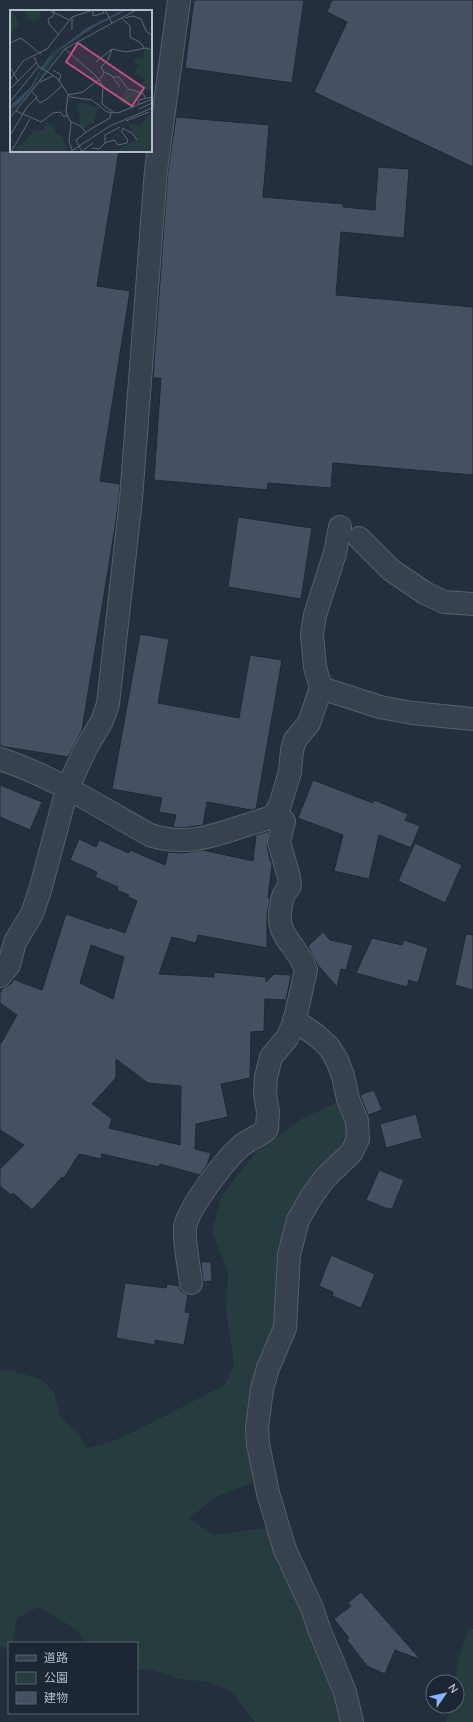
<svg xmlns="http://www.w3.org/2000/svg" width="473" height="1722" font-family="'Nunito Sans','Noto Sans JP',sans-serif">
  <rect width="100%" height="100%" fill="#242f3e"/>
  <path fill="#263c3f" d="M336 1103 350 1119V1143L286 1233 264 1459 250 1484 218 1496 189 1518 213 1535 266 1528 283 1541 277 1566 297 1582 359 1722H255L231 1691 208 1682 181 1679 150 1669H137V1643H87L76 1629 38 1607 17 1618 12 1643H9V1649L0 1647V1371L6 1369 41 1379 54 1392 60 1416 78 1433 87 1448 111 1442 127 1435 225 1385 234 1364 226 1309 228 1272 212 1230 222 1195 257 1151 303 1118Z
    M469 1629H473V1722H446L450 1706H457V1682H454L458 1660Z"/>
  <path fill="#455162" stroke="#1f2835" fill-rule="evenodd" d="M194 0H304L292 83 185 68Z
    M332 0H473V167L314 92 347 22 327 12Z
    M176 117 269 125 263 197 343 204V207L375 210 378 167 409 169 404 238 341 232 336 295 473 307V475L333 463 331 488 268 483 267 490 154 480 161 378H153L168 171Z
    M0 151H119L97 286 130 291 100 481 120 484 119 498 115 527 82 730 68 757 0 746Z
    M238 517 312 528 301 599 228 587Z
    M140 634 169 639 158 703 239 718 250 655 282 660 256 809 251 810 207 802 203 825 182 828 173 827 176 815 159 812 162 798 112 789Z
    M313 780 373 803 374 800 408 814 405 820 420 826 411 848 379 835 369 879 334 871 343 835 298 818Z
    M0 785 42 802 30 830 0 817Z
    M269 831 267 845 270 860 272 864 268 898H270L267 915V948L198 935 196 943 172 937 159 974 214 977V972L266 977V982L274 974 291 975 286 1000 265 999 264 1031 251 1032 250 1078 221 1084 228 1117 196 1124 195 1149 211 1153 207 1165 200 1175 160 1164 159 1167 102 1154 101 1159 79 1154 64 1178 62 1177 32 1210 13 1193 11 1195 0 1186V1169L24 1145 0 1130V1045L17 1015 0 1003V993L3 988 11 984 14 979 20 982 42 990 66 914 109 929V927L125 933 137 901 128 897 129 895 117 890 118 887 95 877 97 872 70 860 79 839 96 847 99 840 129 853 130 850 165 865 168 852 183 853 203 850 253 861 256 835ZM91 945 124 957 113 999 80 983ZM116 1059 148 1083 181 1086 180 1145 109 1128 112 1119 92 1104 116 1078Z
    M415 843 462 865 445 903 398 881Z
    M323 932 330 940 353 945 346 970 341 969 337 987 317 964 308 946Z
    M466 934 473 935V990L455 985Z
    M372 938 402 945 404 940 428 948 418 983 409 980 407 987 356 973Z
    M374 1090 382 1110 368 1115 360 1095Z
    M416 1114 422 1138 386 1148 380 1124Z
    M379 1170 404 1180 392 1209 388 1208V1209L366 1200Z
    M331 1255 375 1274 361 1308 332 1296 333 1292 319 1286Z
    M201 1262H211L212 1281 203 1282Z
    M125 1283 166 1288 167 1284 179 1286 181 1291 188 1295 185 1312 190 1313 184 1345 155 1340V1345L116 1338Z
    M361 1592 421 1660 395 1650 385 1674 367 1666 347 1640 349 1638 334 1619 351 1606 348 1603Z"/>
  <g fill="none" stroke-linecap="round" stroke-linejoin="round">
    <g stroke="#565f6c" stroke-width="24">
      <path id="minor" d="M359 538 391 570 425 593 444 602 473 604
        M321 688 315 667 312 634 315 615 335 553 340 527
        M0 759C53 776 101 808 150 835 195 850 230 828 273 817L280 805 290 772 292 750 295 740 309 723 321 688 380 707 412 713 473 719
        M0 976 9 965 15 942 32 914 41 887 67 789 86 748 102 721 108 704 131 499 156 170 179 0
        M294 1020 316 1035 329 1047 337 1060 343 1076 348 1099 357 1121 358 1139 352 1152 325 1178 312 1196 298 1220 289 1255 285 1328 268 1368 262 1389 257 1428 258 1444 268 1493 285 1550 312 1608 319 1629 345 1692 352 1722
        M191 1283C189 1265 184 1246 185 1228 187 1209 226 1159 241 1146 249 1139 259 1137 267 1129L268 1112 265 1093 266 1077 271 1057 287 1038 294 1023 306 970C298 944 274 937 281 906 282 897 284 893 290 886L289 877 279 842 284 821 273 817"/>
    </g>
    <use href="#minor" stroke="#38414e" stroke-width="22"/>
  </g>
  <g transform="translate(10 10)">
    <rect width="142" height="142" fill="#242f3e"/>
    <path d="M0 0H3L9 15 1 23ZM13 0H30L29 9 19 11ZM66 29 47 45 26 76 0 105 4 93 14 86 9 93 25 75 35 57H32L33 55 42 41 52 36 36 51V53L46 42ZM135 38 142 41V83L131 76 135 68 124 64 129 56 124 52 122 53 125 49 133 48ZM107 67 119 83 121 81 132 82 134 87 127 86 115 96 114 93 108 91 109 87 114 85 115 79 107 71ZM73 92 88 98 84 111 86 113H82L73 118 69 114 70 106 66 96ZM142 102V142H110L109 139 126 129 117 113 130 115ZM36 112 45 117 44 123 52 126 58 142H6L7 137 16 131 22 122 34 119Z" fill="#263c3f"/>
    <path d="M113 0H117L87 15 45 43 34 58 31 60 23 77 9 93 0 99 3 93 21 77 33 55 34 57 36 51 50 38 77 18Z" fill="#394c67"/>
    <path fill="none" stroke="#5e6776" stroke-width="1" d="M39 0 59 10M44 0 43 6 38 9 39 14 49 25M83 0V6L94 3 93 0M95 0 102 13M111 8 120 16V27L131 33 134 38M115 8 123 6 131 9 136 21 142 26M62 20V7M0 33 11 28 31 44M55 39 86 66 93 76 92 94 103 102M24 47 28 56 47 68 60 87 82 90 97 102 108 103 142 89M86 52 102 39M0 57 8 71M43 60 51 65 49 71M94 62 101 65 110 77M103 67H109L118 79 133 83 136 89M0 70 13 51 37 39 62 7 83 0M30 72 43 66M0 79 26 53M26 88 30 93 37 89 52 76M0 92 29 56M128 94 129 90 142 87M129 99 142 93M6 101 31 112 43 103 50 102 54 107 57 105M0 108 55 39 126 0M116 111 139 102M61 112 59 132 62 140M112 118 122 123 127 130M75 122 72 117 60 111 58 107 56 101 58 85 73 82 92 67 94 62 91 57 98 50 102 39 116 42 136 38 142 40M1 124 17 97 27 87 22 82M95 133V125L110 117M82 138 89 139 95 133 104 130 108 135 117 133 118 130 111 121 113 119M72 141 83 133M1 142 20 109M60 142 100 116 142 98M72 142 66 130 79 120 100 108 101 103"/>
    <path fill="#bd5182" fill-opacity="0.15" stroke="#bd5182" stroke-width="2" d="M68 33 134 78 122 96 56 52Z"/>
    <rect width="142" height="142" fill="none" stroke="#b4bcc9" stroke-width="2"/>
  </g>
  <rect x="8" y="1642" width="130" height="72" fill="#1d2633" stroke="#59626f"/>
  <rect x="16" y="1655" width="20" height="6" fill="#38414e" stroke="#59626f"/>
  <text x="44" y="1662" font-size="12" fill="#b4bcc9">道路</text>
  <rect x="16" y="1672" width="20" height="12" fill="#263c3f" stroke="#59626f"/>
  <text x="44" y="1682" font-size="12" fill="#b4bcc9">公園</text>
  <rect x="16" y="1692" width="20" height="12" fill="#455162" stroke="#59626f"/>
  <text x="44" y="1702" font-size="12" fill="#b4bcc9">建物</text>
  <g transform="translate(445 1694) rotate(56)"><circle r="19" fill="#1d2633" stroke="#59626f"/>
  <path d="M0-3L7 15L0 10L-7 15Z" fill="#8ab4f8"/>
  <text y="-6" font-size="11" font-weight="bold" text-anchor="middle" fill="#b4bcc9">N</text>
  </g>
</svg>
